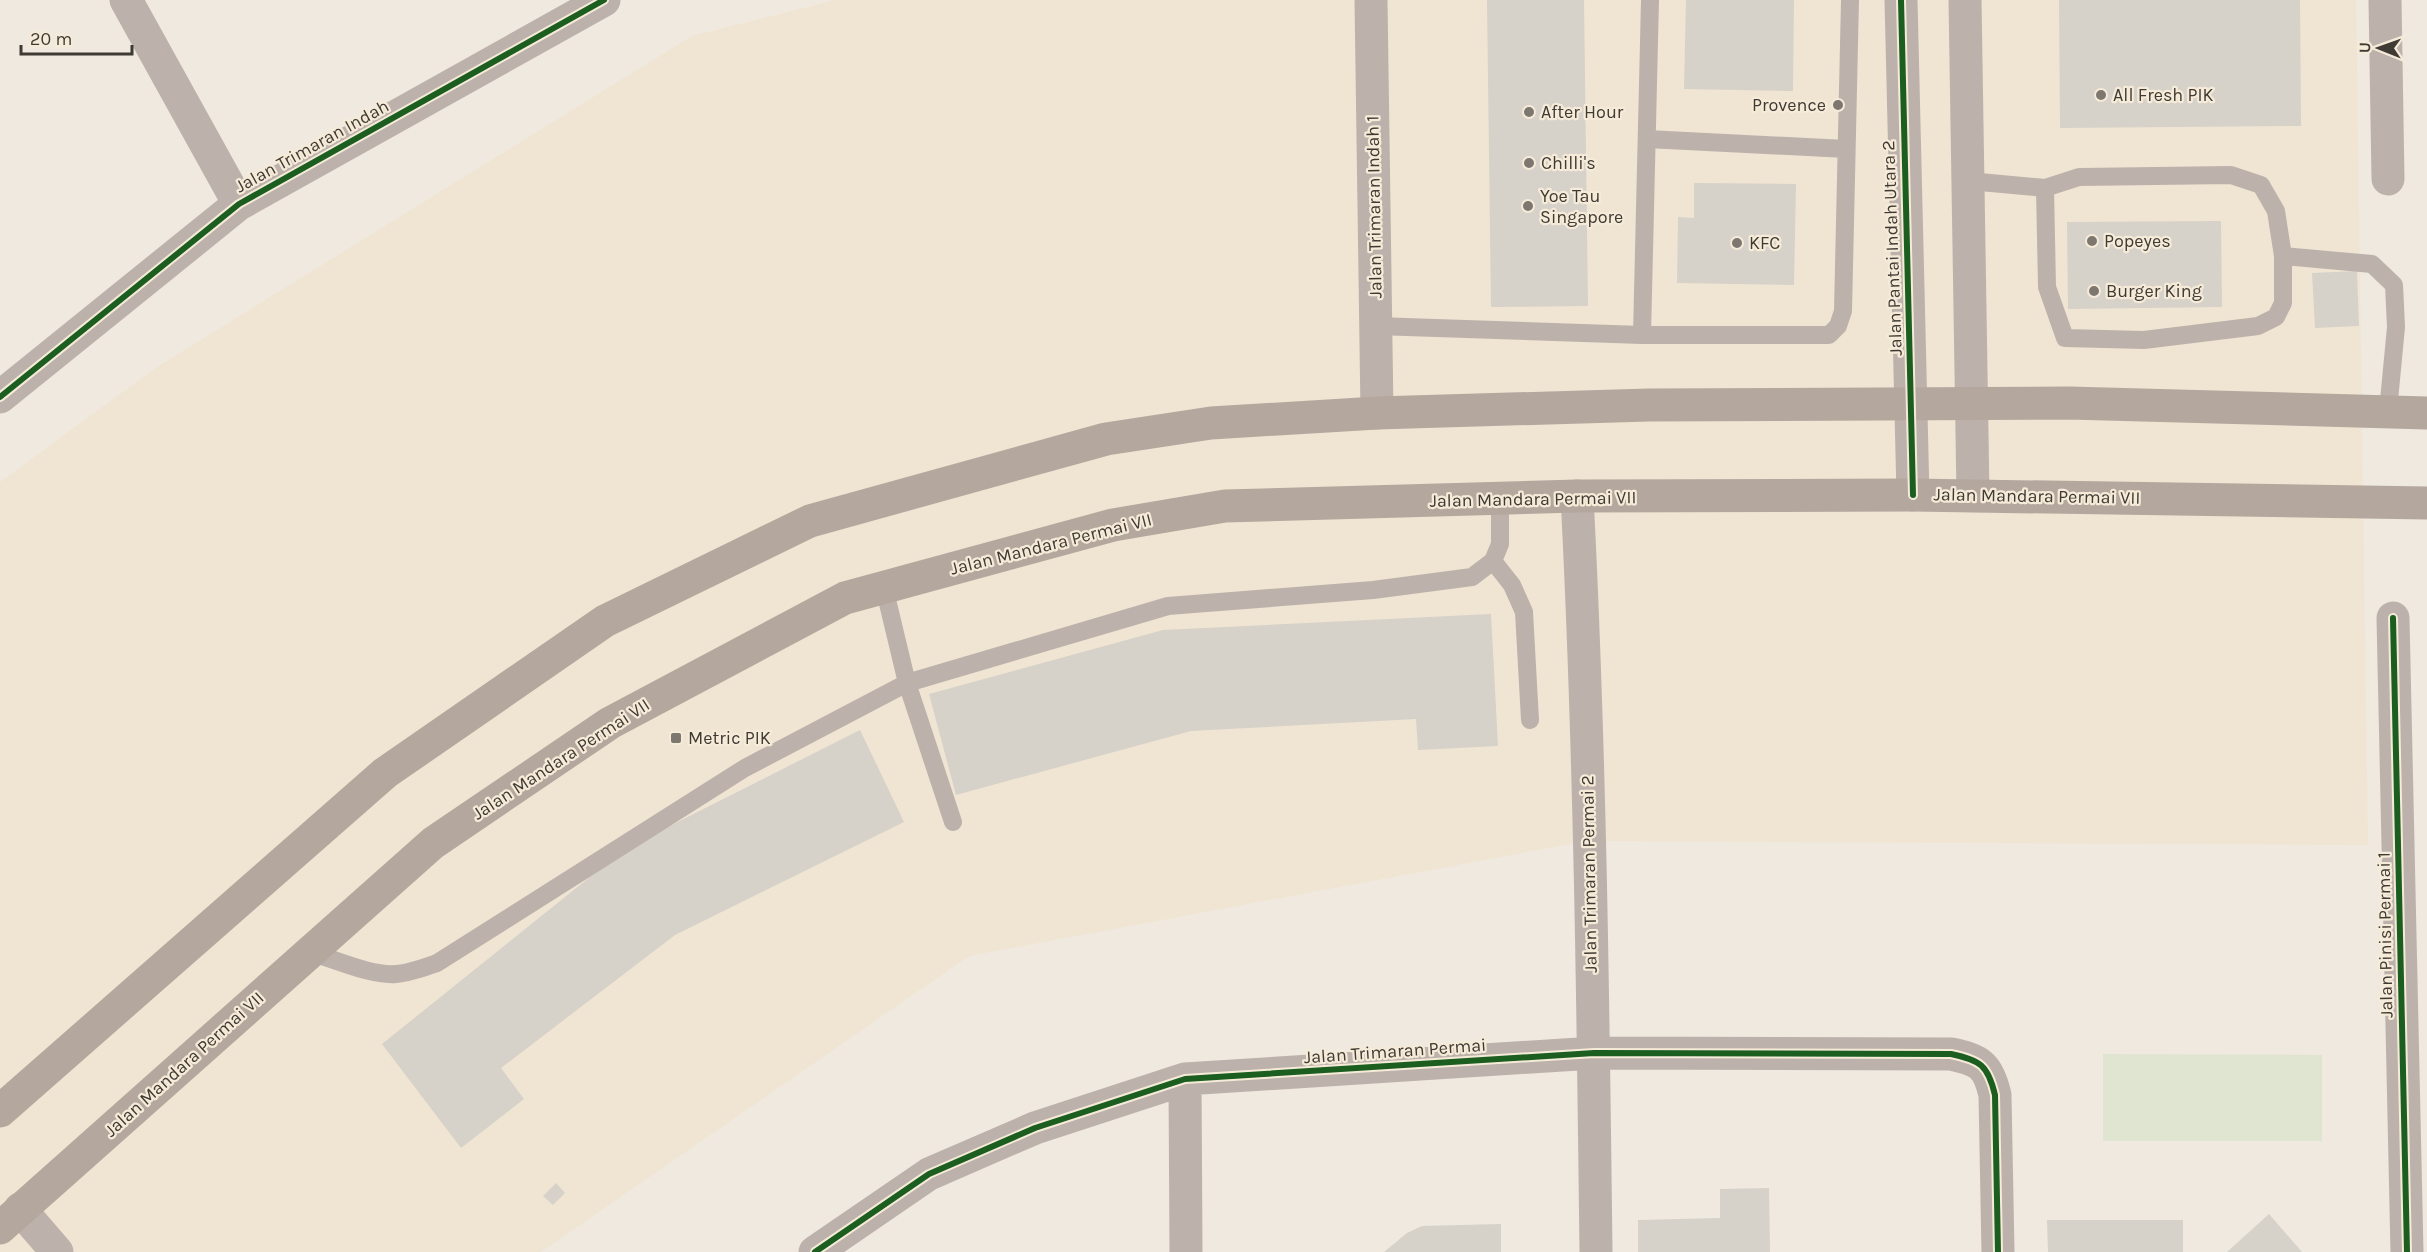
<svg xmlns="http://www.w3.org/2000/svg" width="2427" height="1252" font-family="Karla,sans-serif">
  <rect width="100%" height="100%" fill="#efe9df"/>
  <path fill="#f0e5d2" d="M836 0H2356L2368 845 1586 841 969 956 541 1252H0V482L157 367 692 36Z"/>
  <path fill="#e0e5d2" d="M2103 1054 2322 1055V1141H2103Z"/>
  <path fill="#d6d1c9" d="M1487 0H1584L1588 306 1491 307Z
    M1686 0H1794L1793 91 1684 89Z
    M2059 0H2300L2301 126 2060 128Z
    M1694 183 1796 184 1794 285 1677 283 1678 217 1694 218Z
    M2221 221 2222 307 2068 309 2067 222Z
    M2357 271 2359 326 2315 328 2312 273Z
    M1491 614 1498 746 1418 750 1416 719 1191 731 956 795 929 694 1163 630Z
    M860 730 904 822 675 935 501 1068 524 1099 461 1148 382 1044 626 848Z
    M556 1183 565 1193 553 1205 543 1196Z
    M1769 1188 1770 1252H1638V1220L1720 1218V1189Z
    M2269 1214 2302 1252H2227Z
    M2047 1220H2183V1252H2048Z
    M1501 1224V1252H1384L1407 1233 1422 1226Z"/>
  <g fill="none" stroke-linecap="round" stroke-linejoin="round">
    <path stroke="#bdb2ab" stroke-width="18" d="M1647 139 1846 149
      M1969 181 2045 188 2079 177 2231 175 2261 185 2276 211 2283 256 2372 264 2394 285 2396 327 2388 411
      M2045 188 2047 287 2065 338 2144 340 2258 326 2276 317 2283 303V256
      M1376 326 1642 335H1829L1838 326 1843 311 1850 0
      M1642 335 1650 0
      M1493 561 1512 585 1524 612 1530 720
      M884 587 907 683 953 822
      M309 952C335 959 370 976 396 974 410 973 423 968 437 963L745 768 907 683 1168 606 1373 590 1472 577 1493 561 1500 544V499"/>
    <path stroke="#bdb2ab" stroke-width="33" d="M126 0 239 204
      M1371 0 1377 413
      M2385 0 2388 179
      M0 397 239 204 604 0
      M1577 496C1590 748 1593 1000 1596 1252
      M2393 618 2407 1252
      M1185 1079 1186 1252
      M20 1209 57 1252
      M815 1252 929 1174 1035 1128 1185 1079 1594 1053 1951 1054C1980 1060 1988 1065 1995 1095L1998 1252"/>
    <path stroke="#bdb2ab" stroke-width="33" d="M1901 0 1913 495
      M1965 0 1973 495"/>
    <path stroke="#b4a79e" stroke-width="33" d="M0 1111 385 773 605 621 810 521 1106 439 1211 423 1377 413 1649 405 2069 403 2427 413
      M0 1228 433 843 610 723 845 598 1113 525 1225 506 1577 496 1913 495 2427 503"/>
    <g stroke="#f6ebd8" stroke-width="10">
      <path id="cycleway" d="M1901 0 1913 495
        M0 397 239 204 604 0
        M2393 618 2407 1252
        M815 1252 929 1174 1035 1128 1185 1079 1594 1053 1951 1054C1980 1060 1988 1065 1995 1095L1998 1252"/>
    </g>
    <use href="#cycleway" stroke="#1b5e20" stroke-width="6"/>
  </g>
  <g fill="#7d776f" stroke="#f6ebd8" stroke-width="2">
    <circle cx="2101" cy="95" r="6"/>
    <circle cx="1838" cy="105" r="6"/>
    <circle cx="1529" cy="112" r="6"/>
    <circle cx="1529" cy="163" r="6"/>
    <circle cx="1528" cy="206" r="6"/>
    <circle cx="2092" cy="241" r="6"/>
    <circle cx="1737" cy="243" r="6"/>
    <circle cx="2094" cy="291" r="6"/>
    <rect x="670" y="732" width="12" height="12" rx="3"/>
  </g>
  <g text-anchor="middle" stroke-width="4.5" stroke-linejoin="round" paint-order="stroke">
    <g font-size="18" fill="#3f3a33" stroke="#f6ebd8" text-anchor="start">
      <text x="2113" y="101">All Fresh PIK</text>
      <text x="1826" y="111" text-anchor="end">Provence</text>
      <text x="1541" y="118">After Hour</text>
      <text x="1541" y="169">Chilli's</text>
      <text x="1540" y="202">Yoe Tau<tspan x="1540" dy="21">Singapore</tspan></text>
      <text x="2104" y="247">Popeyes</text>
      <text x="1749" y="249">KFC</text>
      <text x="2106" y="297">Burger King</text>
      <text x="688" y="744">Metric PIK</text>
    </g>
    <g font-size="18" fill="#3f3a33" stroke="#f6ebd8">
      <text transform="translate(312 146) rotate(-29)" y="6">Jalan Trimaran Indah</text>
      <text transform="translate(1374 207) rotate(-91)" y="6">Jalan Trimaran Indah 1</text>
      <text transform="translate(1892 248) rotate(-92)" y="6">Jalan Pantai Indah Utara 2</text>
      <text transform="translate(2037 496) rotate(1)" y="6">Jalan Mandara Permai VII</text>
      <text transform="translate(1533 499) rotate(-1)" y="6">Jalan Mandara Permai VII</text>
      <text transform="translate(1051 544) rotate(-14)" y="6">Jalan Mandara Permai VII</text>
      <text transform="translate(561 759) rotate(-33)" y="6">Jalan Mandara Permai VII</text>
      <text transform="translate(1589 874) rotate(-91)" y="6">Jalan Trimaran Permai 2</text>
      <text transform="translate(2385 935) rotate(-91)" y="6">Jalan Pinisi Permai 1</text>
      <text transform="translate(1395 1051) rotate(-4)" y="6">Jalan Trimaran Permai</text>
      <text transform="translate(184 1064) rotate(-42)" y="6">Jalan Mandara Permai VII</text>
    </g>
  </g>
  <g transform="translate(2379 48) rotate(271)" stroke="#f6ebd8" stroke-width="4.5" paint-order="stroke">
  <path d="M0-4.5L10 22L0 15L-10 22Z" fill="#3f3a33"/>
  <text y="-9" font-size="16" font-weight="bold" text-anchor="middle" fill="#3f3a33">U</text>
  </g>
  <path d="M21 45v9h111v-9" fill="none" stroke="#3f3a33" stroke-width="3"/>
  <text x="30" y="45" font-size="18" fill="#3f3a33" stroke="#f6ebd8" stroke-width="4.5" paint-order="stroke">20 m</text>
</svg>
